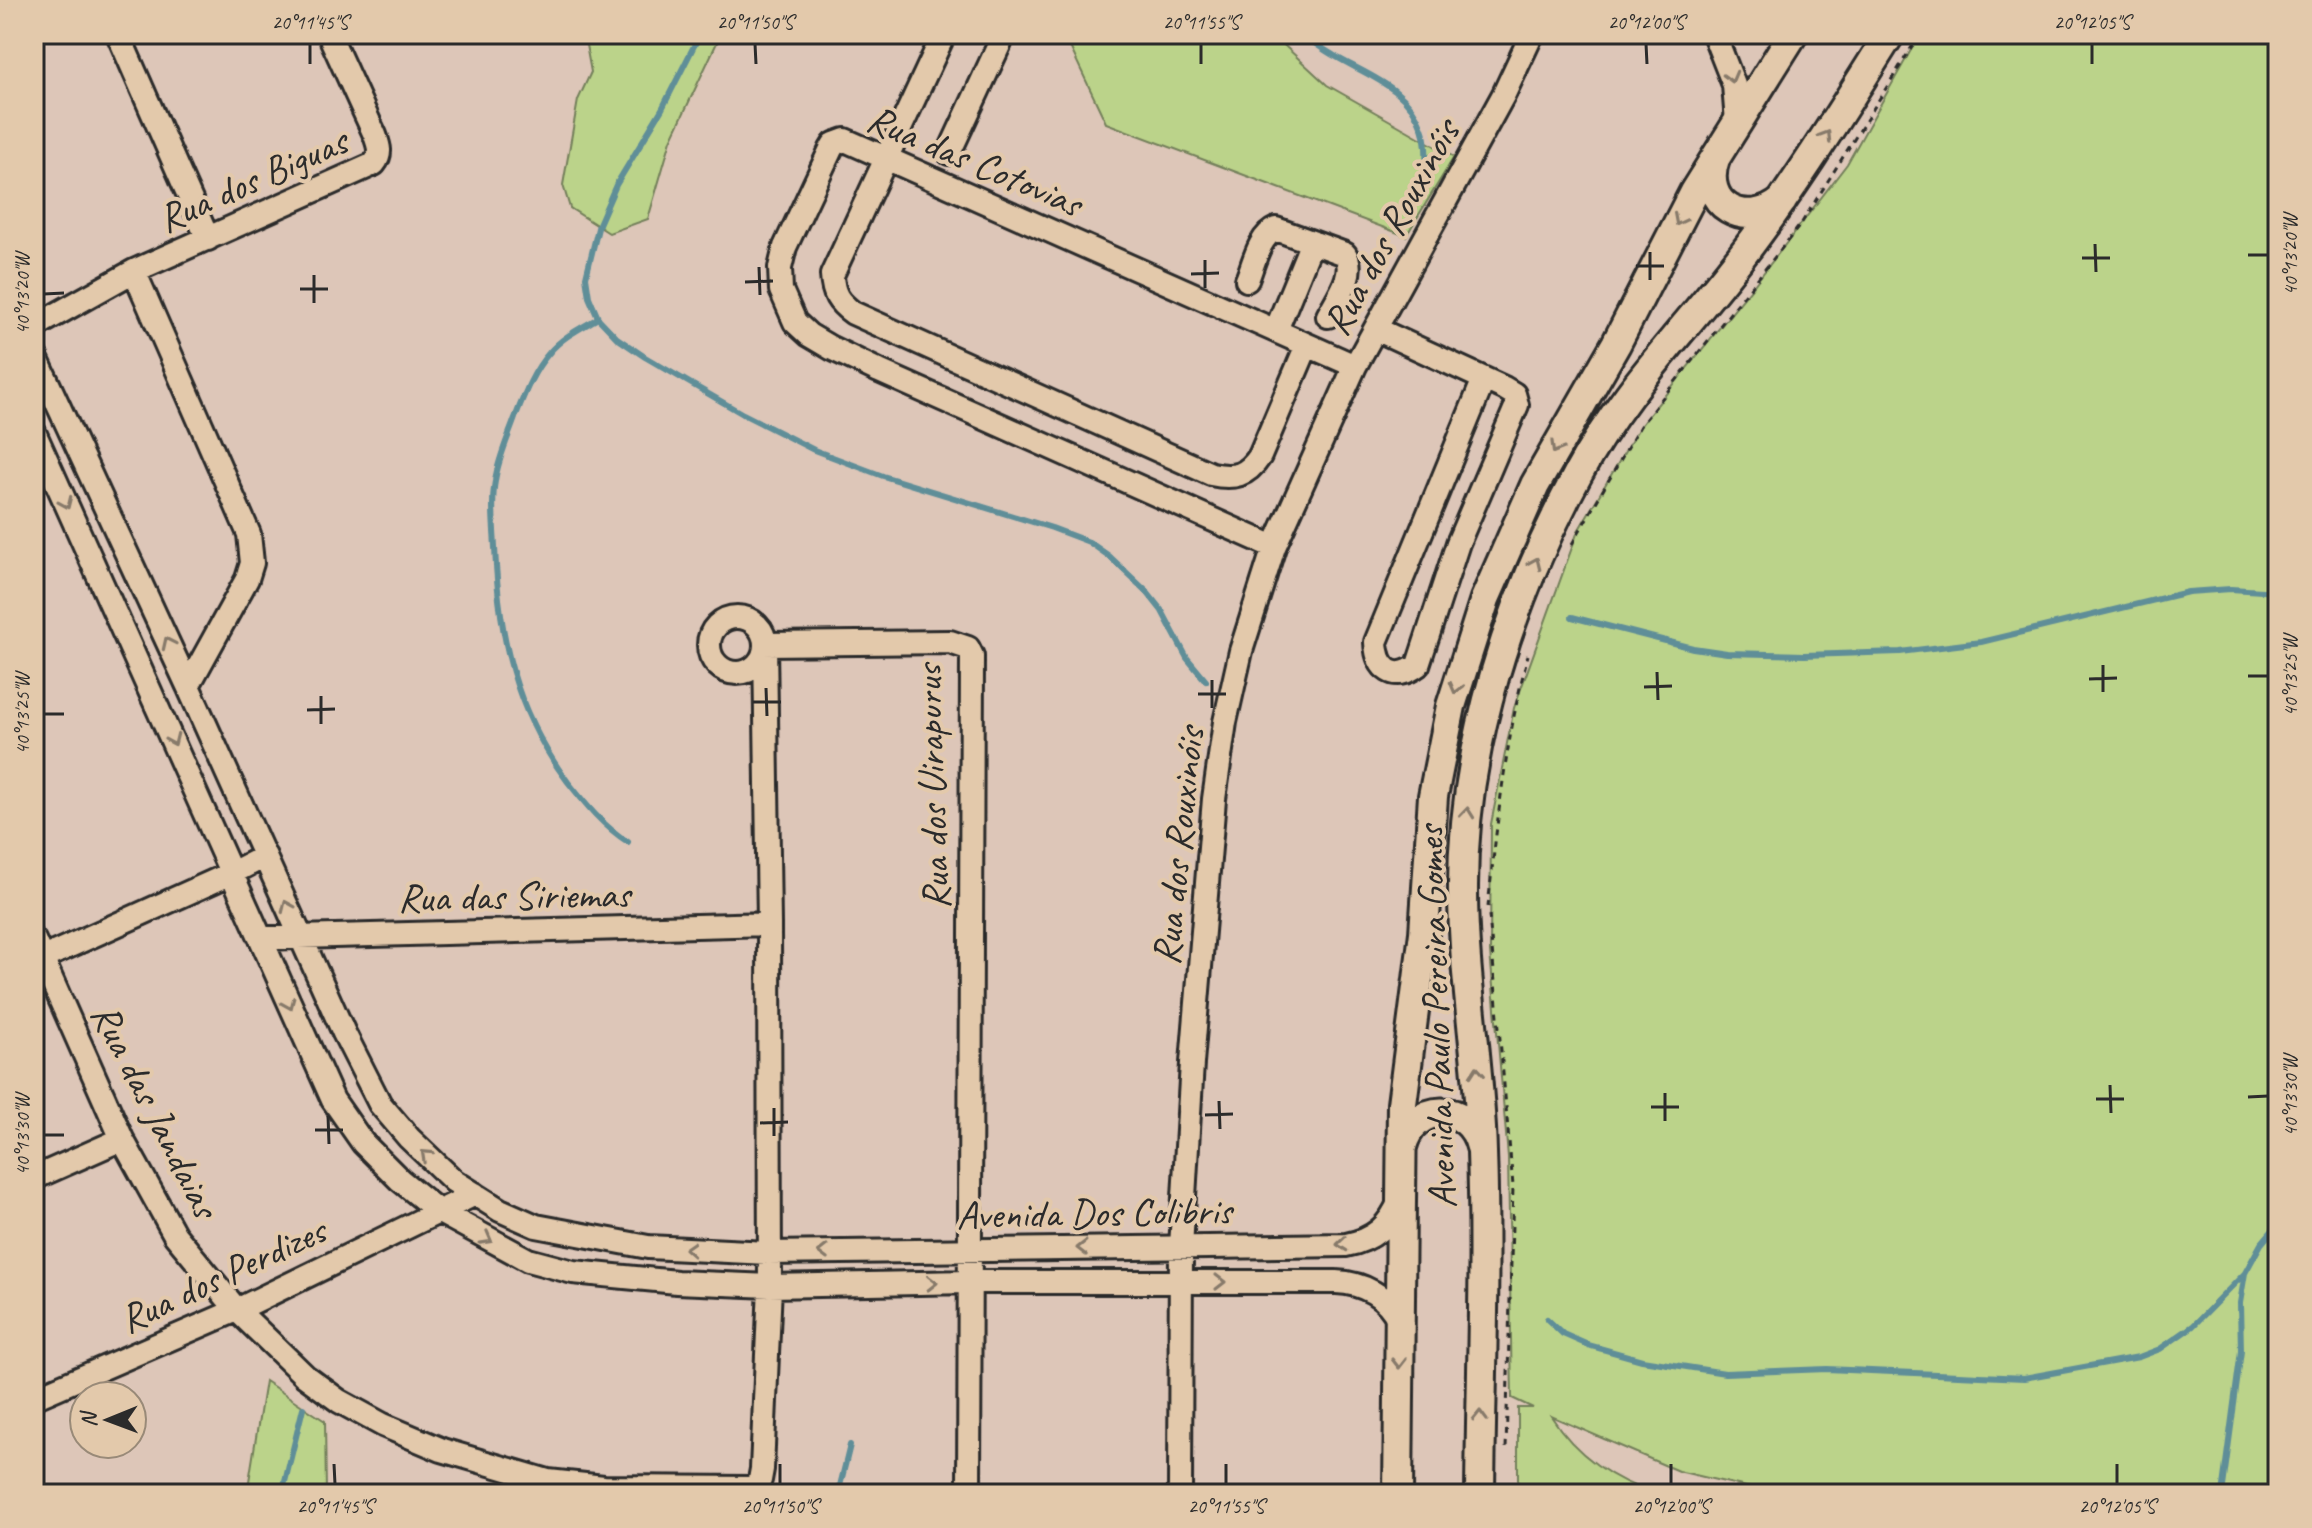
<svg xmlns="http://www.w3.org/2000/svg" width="2312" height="1528" font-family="Caveat,sans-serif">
  <rect width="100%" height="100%" fill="#ddc6b8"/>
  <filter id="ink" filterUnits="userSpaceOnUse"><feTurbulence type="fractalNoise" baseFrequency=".0125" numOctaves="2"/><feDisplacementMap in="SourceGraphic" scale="16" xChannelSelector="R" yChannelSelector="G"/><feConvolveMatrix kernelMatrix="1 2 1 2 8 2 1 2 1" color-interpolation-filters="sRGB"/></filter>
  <g filter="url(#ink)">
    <path fill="#bbd38a" stroke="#737f5a" stroke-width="2" d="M584 34H721L671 140 648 219 609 233 570 208 563 185 578 100 591 72Z
      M1064 34H1272L1327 85 1454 157 1406 236 1106 123Z
      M1920 34H2278V1494H1776L1678 1471 1551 1416C1575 1454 1614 1482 1657 1494H1518V1408H1533L1512 1398 1508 1157 1490 952 1491 824 1514 708 1578 531 1640 426 1751 289 1847 164Z
      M265 1381 325 1421 326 1494H247Z"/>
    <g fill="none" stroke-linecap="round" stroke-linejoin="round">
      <path stroke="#5f8e98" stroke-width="6" d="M700 34 662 109 616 185 599 224 586 277 589 297 598 318 617 338 645 357 743 414 814 450 883 476 1052 528 1089 542 1109 556 1147 592 1162 611 1187 658 1206 681
        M1302 34C1312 41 1322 49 1333 55 1366 75 1408 87 1422 128 1428 144 1426 161 1426 177
        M598 318C581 328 562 337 549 353 533 371 524 395 515 418 508 438 498 459 495 481 491 503 494 526 495 548 499 637 514 710 568 782 587 806 603 826 628 842
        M1572 617 1693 648 1727 653 1804 655 1900 652 1981 642 2188 592 2231 589 2278 592
        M1547 1319 1563 1334 1588 1345 1642 1360 1725 1373 1827 1369 2024 1378 2139 1357 2160 1349 2193 1326 2245 1273
        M282 1494 303 1408
        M838 1494 850 1445
        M2222 1494 2241 1351 2240 1303 2245 1273 2261 1244 2278 1224"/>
      <g stroke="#2b2b2b" stroke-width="28">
        <path id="minor" d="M118 34 208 239
          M944 34 832 275C833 294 838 302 853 313L1211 474C1234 479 1247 476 1260 456L1307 345
          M1714 34 1734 85 1737 122
          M949 153 1000 43 1001 34
          M134 271 249 534 252 563 247 579 188 686
          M1247 280C1254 263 1259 236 1276 229L1345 254C1357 273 1337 298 1328 316
          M34 327 134 271 374 164C382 154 379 146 375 135L329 34
          M1376 329 1504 388 1514 394 1517 405 1458 543 1418 665C1394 683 1377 669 1376 642L1484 379
          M1276 330 1312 242
          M34 353 188 686 344 1033 380 1104 409 1138 454 1181 500 1210 536 1226 648 1247 768 1253 1346 1245C1373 1240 1390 1226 1400 1200
          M34 432 333 1100 363 1143 400 1180 438 1211 528 1260 573 1272 677 1282 770 1286 969 1282H1336C1363 1283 1388 1296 1399 1321
          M1274 547 879 371 831 348 809 335 795 322 781 290 780 268 785 247 831 149 834 144 845 140 1355 366
          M709 645a28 28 0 1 1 56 0a28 28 0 1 1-56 0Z
          M261 938 769 924
          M34 940 122 1139 175 1235 237 1310 305 1376 339 1401 383 1425 442 1450 548 1481 604 1487 753 1488 760 1480 762 1469 770 1286 769 924 765 644 950 642 968 648 972 656 969 1494
          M34 962 232 873 265 856
          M34 1178 122 1139
          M34 1398 237 1310 475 1194
          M1180 1494 1181 1247 1192 1063 1214 799 1225 722 1241 651 1274 547 1355 366 1504 94 1532 34"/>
      </g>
      <g stroke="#2b2b2b" stroke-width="34">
        <path id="major" d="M1715 159C1699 205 1746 231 1782 201
          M1402 1147C1413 1102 1470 1100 1481 1147
          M1398 1494 1402 1104 1424 933 1433 796 1451 706 1485 599 1535 485 1616 344 1694 192 1793 34
          M1480 1494C1481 1380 1486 1266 1482 1152 1480 1065 1463 978 1463 891 1462 746 1510 600 1578 474 1622 392 1684 331 1740 258 1795 187 1842 110 1890 34"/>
      </g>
      <path stroke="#2b2b2b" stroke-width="3" stroke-dasharray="6 6" stroke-linecap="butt" d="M1572 544 1640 426 1801 224 1920 34
        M1488 907C1497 822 1506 738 1528 655
        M1489 915 1513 1186 1506 1450"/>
      <use href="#minor" stroke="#e3c9ab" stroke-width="22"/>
      <use href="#major" stroke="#e3c9ab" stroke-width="28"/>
    </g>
    <defs><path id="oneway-chevron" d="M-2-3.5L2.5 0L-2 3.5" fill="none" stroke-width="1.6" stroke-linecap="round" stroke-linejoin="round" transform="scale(2)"/></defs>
    <g stroke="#877a6b">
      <use href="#oneway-chevron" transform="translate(1731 77) rotate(75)"/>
      <use href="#oneway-chevron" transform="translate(1826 136) rotate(-58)"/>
      <use href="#oneway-chevron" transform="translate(1679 220) rotate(117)"/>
      <use href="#oneway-chevron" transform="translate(1556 448) rotate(120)"/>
      <use href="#oneway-chevron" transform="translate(66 503) rotate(66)"/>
      <use href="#oneway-chevron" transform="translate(1535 563) rotate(-66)"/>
      <use href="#oneway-chevron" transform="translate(168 643) rotate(-115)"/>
      <use href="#oneway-chevron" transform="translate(1456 688) rotate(105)"/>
      <use href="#oneway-chevron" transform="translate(173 740) rotate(66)"/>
      <use href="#oneway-chevron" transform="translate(1467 813) rotate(-84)"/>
      <use href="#oneway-chevron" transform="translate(287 906) rotate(-114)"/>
      <use href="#oneway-chevron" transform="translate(289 1004) rotate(67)"/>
      <use href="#oneway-chevron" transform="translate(1477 1072) rotate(-95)"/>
      <use href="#oneway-chevron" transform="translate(426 1155) rotate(-137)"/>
      <use href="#oneway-chevron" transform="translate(487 1239) rotate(29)"/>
      <use href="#oneway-chevron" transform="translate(1342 1244) rotate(174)"/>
      <use href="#oneway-chevron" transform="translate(1082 1248) rotate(179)"/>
      <use href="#oneway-chevron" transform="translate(690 1249) rotate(-177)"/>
      <use href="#oneway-chevron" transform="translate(823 1252) rotate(179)"/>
      <use href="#oneway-chevron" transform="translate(1220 1282)"/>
      <use href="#oneway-chevron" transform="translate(932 1283) rotate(-1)"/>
      <use href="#oneway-chevron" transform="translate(1399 1363) rotate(90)"/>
      <use href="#oneway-chevron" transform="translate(1480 1416) rotate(-89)"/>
    </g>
  </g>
  <path fill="none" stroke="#2b2b2b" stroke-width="3" d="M310 44V64M755 44 756 64M1201 44V64M1646 44 1647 64M2092 44V64M2095 244 2096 272M1650 252V280M2248 255H2268M2082 258H2110M1205 260V288M1636 266H1664M759 267 760 295M1191 274 1219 273M314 275V303M745 282 773 281M300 289H328M44 294 64 293M2103 665V692M1657 672 1658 700M2248 676H2268M2089 679 2117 678M1212 680V708M1644 687 1672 686M766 688 767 716M1198 694H1226M321 696V724M753 702H781M307 710 335 709M44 714H64M2110 1085 2111 1113M1665 1093V1121M2248 1097 2268 1096M2096 1099H2124M1219 1101 1220 1129M1651 1107H1679M774 1108V1136M1205 1115 1233 1114M328 1116 329 1144M760 1123 788 1122M315 1130H343M44 1135H64M334 1464 335 1484M780 1464V1484M1226 1464V1484M1671 1464V1484M2117 1464V1484"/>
  <g text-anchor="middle" stroke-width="8" stroke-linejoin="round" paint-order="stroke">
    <g font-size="40" fill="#2b2b2b" stroke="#e3c9ab">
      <text transform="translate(975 160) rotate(23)" y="14">Rua das Cotovias</text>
      <text transform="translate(252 179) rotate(-24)" y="14">Rua dos Biguas</text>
      <text transform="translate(1390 227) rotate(-61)" y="14">Rua dos Rouxinóis</text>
      <text transform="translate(931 787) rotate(-92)" y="14">Rua dos Uirapurus</text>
      <text transform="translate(1177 846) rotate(-84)" y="14">Rua dos Rouxinóis</text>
      <text transform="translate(514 895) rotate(-1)" y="14">Rua das Siriemas</text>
      <text transform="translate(1435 1017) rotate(-92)" y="14">Avenida Paulo Pereira Gomes</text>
      <text transform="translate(156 1110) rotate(63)" y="14">Rua das Jandaias</text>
      <text transform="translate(1094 1212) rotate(-1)" y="14">Avenida Dos Colibris</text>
      <text transform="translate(222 1274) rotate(-25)" y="14">Rua dos Perdizes</text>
    </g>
  </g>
  <rect width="2312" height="1528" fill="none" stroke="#e3c9ab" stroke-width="88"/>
  <g transform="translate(108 1420) rotate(269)"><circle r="38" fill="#e3c9ab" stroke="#998a78" stroke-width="2"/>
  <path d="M0-6L14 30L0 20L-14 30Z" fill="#2b2b2b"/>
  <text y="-12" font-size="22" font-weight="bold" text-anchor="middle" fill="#2b2b2b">N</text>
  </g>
  <rect x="44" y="44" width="2224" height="1440" fill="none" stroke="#2b2b2b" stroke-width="3"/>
  <g font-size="20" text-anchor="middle" fill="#2b2b2b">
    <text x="310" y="29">20°11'45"S</text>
    <text x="755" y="29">20°11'50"S</text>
    <text x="1201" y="29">20°11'55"S</text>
    <text x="1646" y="29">20°12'00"S</text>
    <text x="2092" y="29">20°12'05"S</text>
    <text transform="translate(2290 255) rotate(-90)" y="7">40°13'20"W</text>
    <text transform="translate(22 294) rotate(-90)" y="7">40°13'20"W</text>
    <text transform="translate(2290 676) rotate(-90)" y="7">40°13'25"W</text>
    <text transform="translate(22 714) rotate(-90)" y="7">40°13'25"W</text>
    <text transform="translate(2290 1096) rotate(-90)" y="7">40°13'30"W</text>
    <text transform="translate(22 1135) rotate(-90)" y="7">40°13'30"W</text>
    <text x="335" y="1513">20°11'45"S</text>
    <text x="780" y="1513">20°11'50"S</text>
    <text x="1226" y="1513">20°11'55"S</text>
    <text x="1671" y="1513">20°12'00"S</text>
    <text x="2117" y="1513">20°12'05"S</text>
  </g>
</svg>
